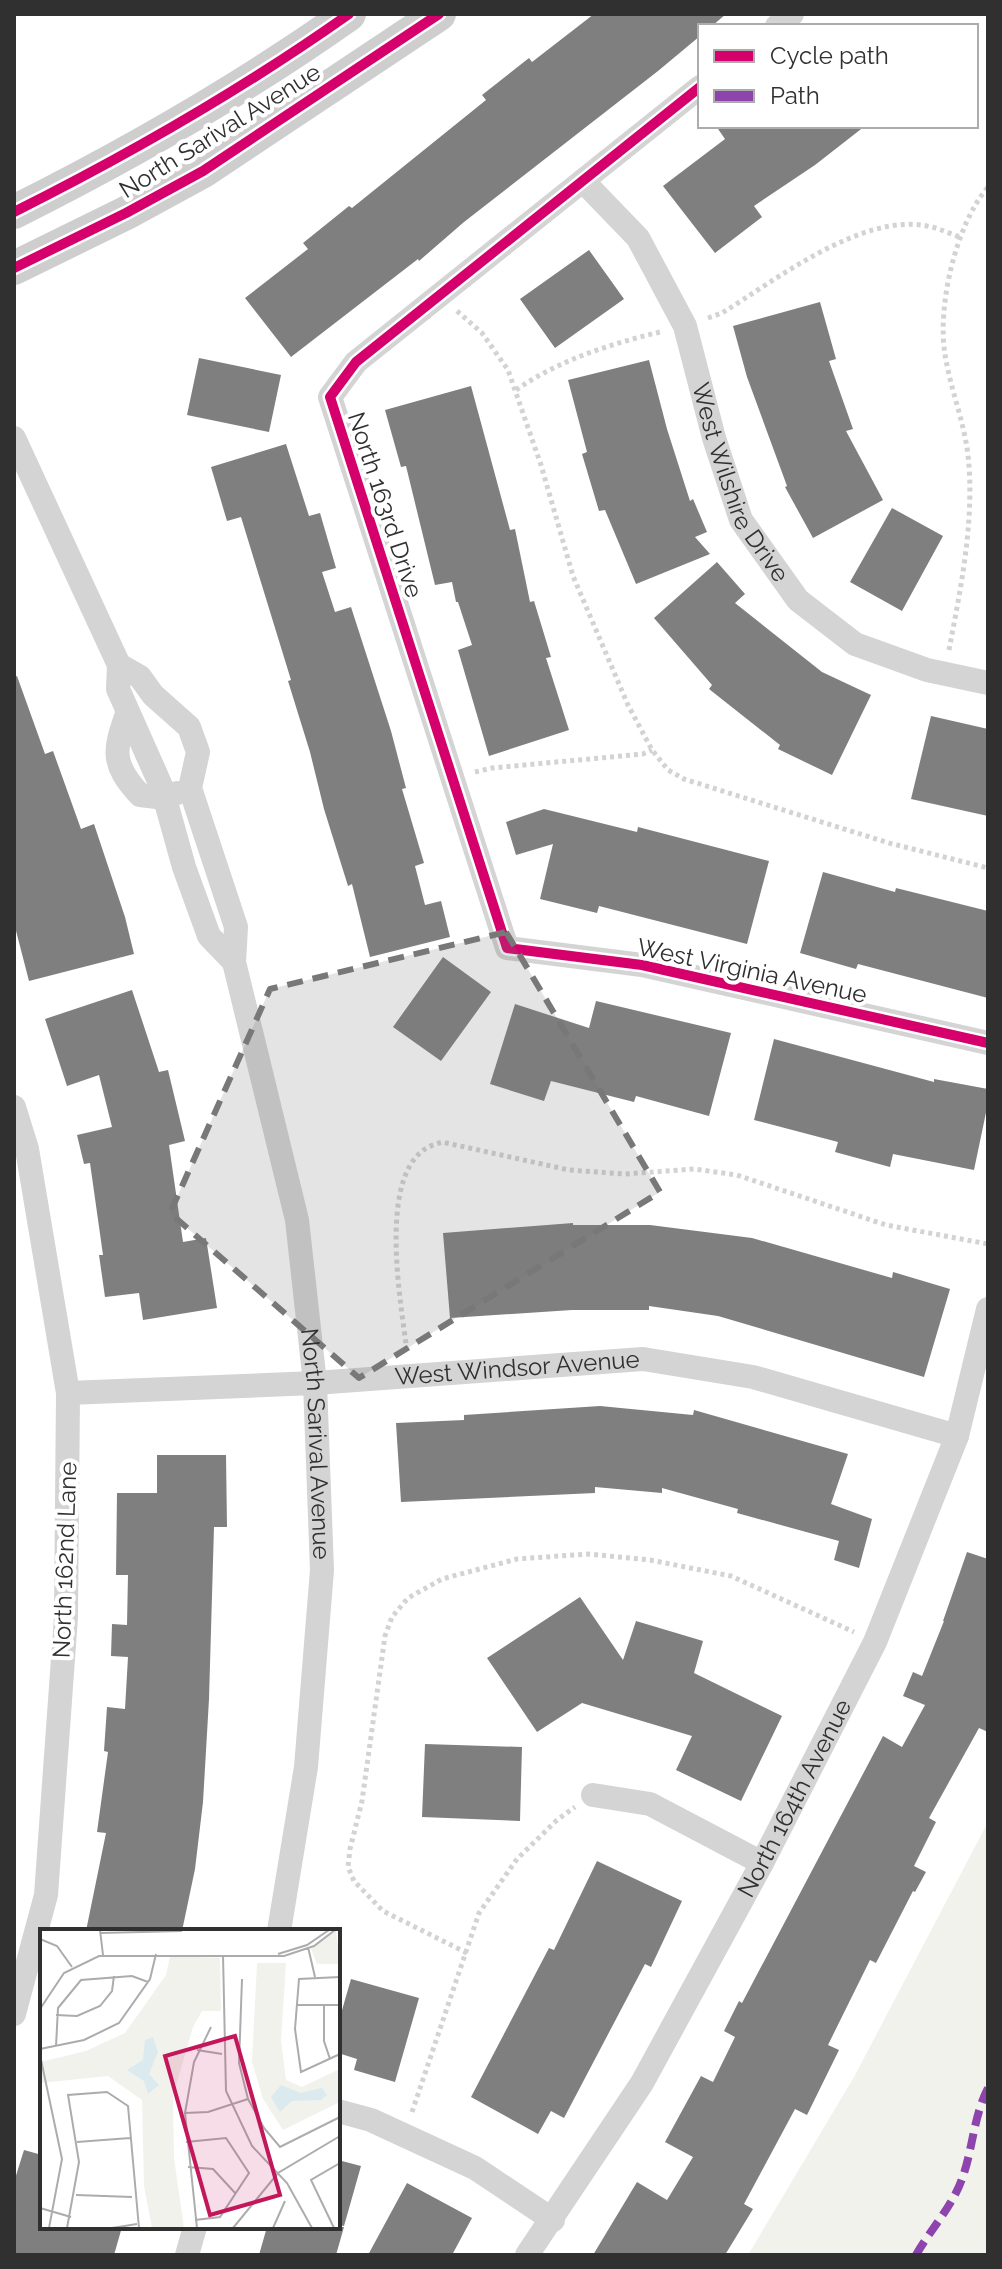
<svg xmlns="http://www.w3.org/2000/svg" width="1002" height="2269" font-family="Raleway,sans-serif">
  <rect width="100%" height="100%" fill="#fff"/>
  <path fill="#f1f2ec" d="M988 1822V2255H748L854 2077Z"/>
  <path fill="#7f7f7f" d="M594 14H726L712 26H700V36L658 71 464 222 419 261 418 259 291 357 245 298 308 249 303 243 349 206 352 208 486 100 482 95 529 58 532 62Z
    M716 126H865L815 165 754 206 762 217 715 253 663 186 725 139Z
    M589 250 624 299 555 348 520 299Z
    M820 302 836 359 829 361 853 429 846 431 883 500 813 538 785 487 787 486 747 377 733 326Z
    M199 358 281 375 269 432 187 415Z
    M649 360 667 429 690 501 693 499 707 532 695 537 710 554 636 584 605 510 599 511 582 454 587 452 568 380Z
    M471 386 510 530 515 529 530 602 534 601 551 657 546 658 569 730 489 756 458 650 472 645 458 602H456L452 582 435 585 406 466 401 467 385 410Z
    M286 444 309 516 320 513 336 568 322 572 335 612 351 607 391 731 406 788 402 789 424 863 415 866 425 905 441 901 450 937 370 957 352 884 348 886 324 809 310 752 288 681 291 680 241 517 227 521 211 467Z
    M892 508 943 536 902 611 850 582Z
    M717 562 745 594 735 603 822 672 871 695 832 775 778 749 780 745 709 689 712 685 654 618Z
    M17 676 45 754 53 751 81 829 94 824 125 917 134 954 29 981 14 923V677Z
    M931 716 988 729V816L911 799Z
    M544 809 637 832 638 827 769 861 747 944 599 906 597 913 540 899 553 844 516 855 506 822Z
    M823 872 895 892 896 888 988 911V998L858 964 856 969 800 953Z
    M443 957 491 992 441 1061 393 1027Z
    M132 990 159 1072 168 1070 185 1141 169 1145 183 1242 206 1238 217 1308 143 1320 139 1293 105 1297 99 1255H103L90 1163 84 1164 77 1135 112 1127 99 1075 67 1086 45 1019Z
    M596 1001 731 1033 709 1116 636 1096 634 1102 551 1081 544 1101 490 1084 515 1004 589 1028Z
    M774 1039 934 1082V1079L988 1089V1103L974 1170 893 1154 890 1167 835 1152 838 1142 754 1120Z
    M573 1223V1225H650L752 1238 892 1278 893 1272 950 1289 924 1377 718 1316 649 1306V1310H572L450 1318 443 1233Z
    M600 1406 693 1415 694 1410 848 1454 831 1504 872 1519 859 1568 834 1560 839 1541 737 1513 738 1509 662 1488V1493L595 1487V1493L401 1502 396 1423 464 1420V1415Z
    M157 1455H226L227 1527H214L209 1699 203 1802 195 1869 182 1931H86L106 1833 97 1832 108 1752 104 1751 107 1707 125 1709 128 1657 111 1656 112 1624 127 1625 128 1575H116L117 1493H157Z
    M967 1552 988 1559V1732L979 1728 929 1818 936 1822 914 1866 926 1872 915 1892 913 1891 876 1963 870 1960 828 2045 839 2050 807 2115 795 2109 744 2204 753 2209 725 2255H593L637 2182 667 2200 693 2157 665 2142 701 2076 713 2082 735 2037 724 2031 739 2001 742 2003 883 1736 902 1747 925 1705 903 1696 913 1672 922 1676 944 1621H943Z
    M580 1597 623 1660 636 1621 703 1641 694 1673 782 1716 741 1801 676 1770 692 1736 582 1703 537 1732 487 1658Z
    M425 1744 522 1747 520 1821 422 1817Z
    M597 1861 682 1901 651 1967 645 1964 564 2118 551 2111 538 2134 471 2097 549 1948 554 1950Z
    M351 1979 419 1998 395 2082 354 2070 357 2059 338 2053V2024Z
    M24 2150 42 2155V2227H122L114 2255H14V2182Z
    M338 2160 361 2166 344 2226 338 2225Z
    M407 2183 472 2218 452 2255H368Z
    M267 2227H344L336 2255H259Z"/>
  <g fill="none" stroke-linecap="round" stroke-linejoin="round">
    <path stroke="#d3d3d3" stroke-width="5" stroke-dasharray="4 4" stroke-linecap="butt" d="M457 311 482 333 508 370 541 465 573 576 628 705 652 750 668 770 684 779 889 843 988 868
      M708 318 722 313C776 280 861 213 927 226 939 228 951 234 962 238
      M516 390C559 360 610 344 660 332
      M949 650C961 587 975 519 968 455 964 421 950 388 945 354 937 306 956 224 988 187
      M475 772 492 768 643 754 652 750
      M407 1351C401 1304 378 1180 425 1149 429 1146 436 1144 442 1142L569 1170 625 1174 694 1169 737 1175 886 1225 988 1244
      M467 1953 383 1911 354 1881 348 1867 350 1849 362 1801 385 1636 392 1617 408 1598 442 1579 517 1559 588 1554 650 1560 731 1576 854 1632
      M412 2112 479 1913 517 1859 557 1820 575 1807"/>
    <g stroke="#d4d4d4" stroke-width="24">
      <path d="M777 26 792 14"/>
      <path d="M700 87 356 362 330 397 507 948 642 965 988 1043"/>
      <path id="s1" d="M583 181 638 238 685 326 714 438 741 520 798 600 855 644 927 670 988 683"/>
      <path d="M14 438 119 665 118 689 162 788 184 867 209 936 234 962"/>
      <path id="s2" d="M119 665 140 677 153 695 189 727 198 752 190 788 236 927 234 962 297 1220 315 1383 322 1570 306 1767 279 1931"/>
      <path d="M127 714C114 750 111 764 140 795L165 798 177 793"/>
      <path d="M14 1107 27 1149 68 1393 66 1617 46 1895 14 2014"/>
      <path id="s3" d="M68 1393 315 1383 643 1359 753 1377 957 1436"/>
      <path d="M593 1795 650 1804 762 1863"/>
      <path d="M338 2111 371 2120 475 2168 553 2220"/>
      <path d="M187 2255 195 2227"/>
      <path id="s4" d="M527 2255 642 2083 762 1863 875 1642 957 1436 988 1309"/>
    </g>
    <path stroke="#cecece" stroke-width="34" d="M14 212C130 154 243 89 349 14
      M14 268 126 213 203 171 439 14"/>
    <path stroke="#8e44ad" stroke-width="8" stroke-dasharray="16 8" stroke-linecap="butt" d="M916 2255C930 2230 952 2207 962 2179 973 2149 973 2118 988 2088"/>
    <g stroke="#fff" stroke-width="15">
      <path id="cycleway" d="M700 87 356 362 330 397 507 948 642 965 988 1043
        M14 212C130 154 243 89 349 14
        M14 268 126 213 203 171 439 14"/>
    </g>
    <use href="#cycleway" stroke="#d6006c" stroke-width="10"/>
  </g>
  <path fill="#787878" fill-opacity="0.2" stroke="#787878" stroke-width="6" stroke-dasharray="16 10" stroke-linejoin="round" d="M506 932 660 1192 359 1378 170 1213 270 989Z"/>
  <g text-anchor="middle" stroke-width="8" stroke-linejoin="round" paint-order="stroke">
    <g font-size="24" fill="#303030" stroke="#fff">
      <text transform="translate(220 131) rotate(-32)" y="8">North Sarival Avenue</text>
      <text dy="8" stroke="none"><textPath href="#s1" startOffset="346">West Wilshire Drive</textPath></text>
      <text transform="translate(385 505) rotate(72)" y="8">North 163rd Drive</text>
      <text transform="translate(752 971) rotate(12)" y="8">West Virginia Avenue</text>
      <text dy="8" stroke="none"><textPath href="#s3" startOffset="450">West Windsor Avenue</textPath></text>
      <text dy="8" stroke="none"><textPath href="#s2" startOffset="830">North Sarival Avenue</textPath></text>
      <text transform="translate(65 1560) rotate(-88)" y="8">North 162nd Lane</text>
      <text dy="8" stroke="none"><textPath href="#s4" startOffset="530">North 164th Avenue</textPath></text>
    </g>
  </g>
  <g transform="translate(40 1929)">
    <rect width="300" height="300" fill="#fff"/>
    <path d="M296 1 300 35H277L271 20ZM130 27 180 29 181 82H162L153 98 133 167 134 229 144 299H112L104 257 102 171 68 147 0 154V133L46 122 85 104 126 46ZM217 34H246L241 111 246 151 262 158 300 140V173L243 201 223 170 212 133Z" fill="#f1f2ec"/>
    <path d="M113 108 118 123 109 145 119 156 108 165 104 152 87 141 103 131 105 111ZM241 156 261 164 282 159 287 166 281 171 252 172 240 183 231 168Z" fill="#daeaee"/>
    <path fill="none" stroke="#acacac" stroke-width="2" d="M60 1 63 26M60 4 142 2M0 10 17 17 32 38M268 18 275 48M238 25 267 16 289 1M183 26 186 162 212 217 247 254 272 299M300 48 259 50 255 100 261 143 300 125M202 50 199 134 208 170 224 199 240 218 300 188M257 76H300M284 76V112L290 130M0 80 24 44 59 27H244L274 17 295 1M16 86 37 87 60 77 72 62 74 47M16 117 18 79 41 51 92 47 108 53M0 120 44 111 79 94 110 50 116 25M157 121 182 125M0 126 22 230 9 299M145 184 168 183 208 170M37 213 90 209M146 213 186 209 209 244 180 288 155 291M0 217V255M148 238 173 240 196 265M36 266 92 268M0 279 31 288M27 299 39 233 28 166 67 163 88 177 99 299M72 299 97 295M157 299 145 184 154 133 171 98M193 299 238 244 300 207M233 299 245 272M294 299 271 251 300 234"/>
    <path fill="#c2185b" fill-opacity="0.15" stroke="#c2185b" stroke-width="4" d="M195 107 240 266 170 286 125 127Z"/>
    <rect width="300" height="300" fill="none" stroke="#303030" stroke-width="4"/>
  </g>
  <rect width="1002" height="2269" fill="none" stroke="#303030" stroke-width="32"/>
  <rect x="698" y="24" width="280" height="104" fill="#ffffff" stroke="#acacac" stroke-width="2"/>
  <rect x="714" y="50" width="40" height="12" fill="#d6006c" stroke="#acacac" stroke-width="2"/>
  <text x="770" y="64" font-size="24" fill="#303030">Cycle path</text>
  <rect x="714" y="90" width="40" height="12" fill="#8e44ad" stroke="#acacac" stroke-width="2"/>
  <text x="770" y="104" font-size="24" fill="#303030">Path</text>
</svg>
